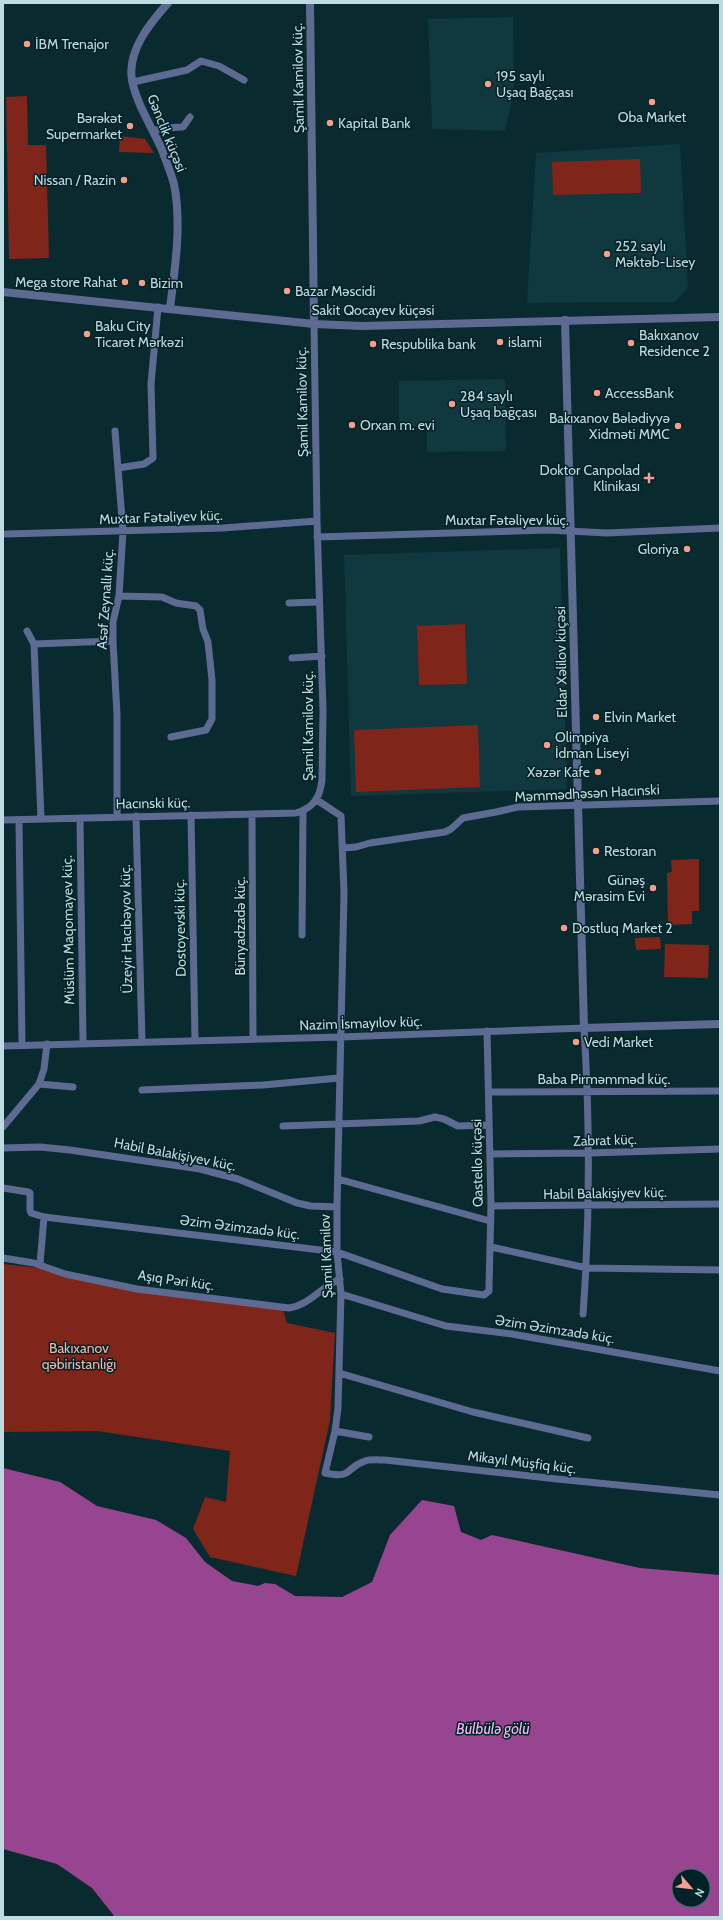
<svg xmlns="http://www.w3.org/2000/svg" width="723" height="1920" font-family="Cabin,sans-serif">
  <rect width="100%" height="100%" fill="#092b30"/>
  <path fill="#0f383f" d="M513 17 514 91 505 131 432 129 428 19Z
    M680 144 688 288 675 302 527 303 536 153Z
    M505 379 506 451 427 452V426L399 427V381Z
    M560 548 567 789 351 796 344 555Z"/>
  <path fill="#80251a" d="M27 96 28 145H46L49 258 9 259 6 97Z
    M120 136 145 139 154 153 119 152Z
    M640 159 641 193 553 195 552 162Z
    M465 624 467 684 419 685 417 626Z
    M478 725 480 787 356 792 354 730Z
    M699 859V911H692V924L668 925 667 873 672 872 671 860Z
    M660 937 661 949 636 950 635 938Z
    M665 944 709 945 708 978 664 977Z
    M3 1264 40 1268 63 1277 152 1294 283 1310 287 1323 335 1333 330 1420 296 1576 210 1557 193 1529 205 1497 226 1502 230 1451 97 1431 3 1432Z"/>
  <path fill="#974591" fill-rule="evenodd" d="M3 1468 60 1482 97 1506 156 1520 186 1538 205 1562 232 1581 258 1586 265 1583 275 1584 295 1596 342 1597 372 1582 390 1535 422 1500 454 1506 461 1532 481 1540 492 1535 640 1568 720 1575V1917H115L92 1888 57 1864 3 1849ZM679 1876H703V1900H679Z"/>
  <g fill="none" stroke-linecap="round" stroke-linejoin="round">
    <path stroke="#5d6b93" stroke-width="7" d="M133 82 187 70 201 61 219 66 244 80
      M153 131 163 128 183 127 190 117
      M115 431 123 531 119 596 113 622V641L117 715V817
      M118 468 144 464 153 458 151 384 158 307
      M6 534 223 528 317 521
      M317 537 549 530 607 533 720 528
      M119 596 162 597 176 603 196 606 200 610 203 629 208 642 212 680V719L206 730 171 737
      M289 603 319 602
      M27 631 34 644
      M292 658 322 656
      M317 800 341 816 344 893 337 1207V1252L341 1294 338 1408 335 1431 325 1473C354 1479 344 1468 365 1461 371 1459 379 1460 385 1460L557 1479 720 1495
      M252 814 253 1039
      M191 815 195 1040
      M136 816 142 1041
      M80 818 83 1043
      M41 819 34 644 113 641
      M3 820 296 813C313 808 320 798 322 780L323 711 317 521 314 324
      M19 820 22 1045
      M343 848 356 847 370 843 445 832 451 829 463 818 496 812 518 807 720 801
      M302 935 303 811
      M3 1046 341 1037 584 1028C590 1123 590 1219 583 1314
      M39 1084 73 1087
      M142 1090 263 1085 339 1078
      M489 1092 720 1091
      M283 1126 419 1121 435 1117 444 1119 458 1126 489 1125
      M3 1127 39 1084 44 1069 47 1044
      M3 1148 40 1147 70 1150 200 1169 238 1179 297 1203 311 1206 337 1207
      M490 1154 589 1153 720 1149
      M338 1179 490 1221
      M3 1188 28 1192 30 1193V1210L31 1213 44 1217 337 1252 442 1289 484 1295 489 1291V1287L491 1206 487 1031
      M491 1206 720 1204
      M491 1247 587 1268 720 1270
      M3 1258 34 1263 65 1274 137 1289 289 1308C310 1305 322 1286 340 1279
      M40 1264 44 1217
      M341 1294 446 1326 512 1334 720 1371
      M339 1373 473 1412 588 1438
      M335 1431 369 1437"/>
    <path stroke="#5d6b93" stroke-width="8" d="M168 3C150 23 127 51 132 80 136 103 153 129 162 150 166 161 171 173 174 184 182 224 175 268 170 308
      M310 3 314 324
      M3 292 314 324 362 326 720 317
      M565 320 584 1028 720 1024"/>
  </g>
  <g fill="#f59d8e" stroke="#002126" stroke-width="1.5">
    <circle cx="27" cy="44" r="4"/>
    <circle cx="488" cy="84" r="4"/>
    <circle cx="652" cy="102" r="4"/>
    <circle cx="330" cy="123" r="4"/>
    <circle cx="130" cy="126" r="4"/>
    <circle cx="124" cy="180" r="4"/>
    <circle cx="607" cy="254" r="4"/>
    <circle cx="125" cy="282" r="4"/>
    <circle cx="142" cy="283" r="4"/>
    <circle cx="287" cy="291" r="4"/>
    <circle cx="87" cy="334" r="4"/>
    <circle cx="500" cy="342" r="4"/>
    <circle cx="631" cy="343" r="4"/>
    <circle cx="373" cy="344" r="4"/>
    <circle cx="597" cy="393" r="4"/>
    <circle cx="452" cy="404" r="4"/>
    <circle cx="352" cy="425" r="4"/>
    <circle cx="678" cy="426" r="4"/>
    <path d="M647 472h4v4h4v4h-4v4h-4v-4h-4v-4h4z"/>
    <circle cx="687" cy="549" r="4"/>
    <circle cx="596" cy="717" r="4"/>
    <circle cx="547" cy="745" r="4"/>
    <circle cx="598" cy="772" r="4"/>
    <circle cx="596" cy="851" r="4"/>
    <circle cx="653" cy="888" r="4"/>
    <circle cx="564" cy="928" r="4"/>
    <circle cx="576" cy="1042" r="4"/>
  </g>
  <g text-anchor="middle" stroke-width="3" stroke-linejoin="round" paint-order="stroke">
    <g font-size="14" fill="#bddbe0" stroke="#002126" text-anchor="start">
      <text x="35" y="49">İBM Trenajor</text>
      <text x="496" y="81">195 saylı<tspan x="496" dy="16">Uşaq Bağçası</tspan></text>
      <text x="652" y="122" text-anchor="middle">Oba Market</text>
      <text x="122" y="123" text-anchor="end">Bərəkət<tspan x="122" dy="16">Supermarket</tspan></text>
      <text x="338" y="128">Kapital Bank</text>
      <text x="116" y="185" text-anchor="end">Nissan / Razin</text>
      <text x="615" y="251">252 saylı<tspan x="615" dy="16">Məktəb-Lisey</tspan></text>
      <text x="117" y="287" text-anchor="end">Mega store Rahat</text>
      <text x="150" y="288">Bizim</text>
      <text x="295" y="296">Bazar Məscidi</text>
      <text x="95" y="331">Baku City<tspan x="95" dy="16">Ticarət Mərkəzi</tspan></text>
      <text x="639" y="340">Bakıxanov<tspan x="639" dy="16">Residence 2</tspan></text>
      <text x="508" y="347">islami</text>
      <text x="381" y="349">Respublika bank</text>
      <text x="605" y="398">AccessBank</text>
      <text x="460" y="401">284 saylı<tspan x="460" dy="16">Uşaq bağçası</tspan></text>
      <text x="670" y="423" text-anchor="end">Bakıxanov Bələdiyyə<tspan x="670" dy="16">Xidməti MMC</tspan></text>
      <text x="360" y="430">Orxan m. evi</text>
      <text x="640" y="475" text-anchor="end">Doktor Canpolad<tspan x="640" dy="16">Klinikası</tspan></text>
      <text x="679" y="554" text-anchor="end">Gloriya</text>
      <text x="604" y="722">Elvin Market</text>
      <text x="555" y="742">Olimpiya<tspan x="555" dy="16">İdman Liseyi</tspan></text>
      <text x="590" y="777" text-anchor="end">Xəzər Kafe</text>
      <text x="604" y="856">Restoran</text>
      <text x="645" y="885" text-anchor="end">Günəş<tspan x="645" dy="16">Mərasim Evi</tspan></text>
      <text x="572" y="933">Dostluq Market 2</text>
      <text x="584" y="1047">Vedi Market</text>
    </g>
    <g font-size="14" fill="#bddbe0" stroke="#002126">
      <text transform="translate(298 78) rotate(-91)" y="5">Şamil Kamilov küç.</text>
      <text transform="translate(167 133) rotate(68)" y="5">Gənclik küçəsi</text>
      <text x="373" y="315">Sakit Qocayev küçəsi</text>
      <text transform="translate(302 402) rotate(-91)" y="5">Şamil Kamilov küç.</text>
      <text transform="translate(161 517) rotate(-2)" y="5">Muxtar Fətəliyev küç.</text>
      <text x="507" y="525">Muxtar Fətəliyev küç.</text>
      <text transform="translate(105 599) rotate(-86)" y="5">Asəf Zeynallı küç.</text>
      <text transform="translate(561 662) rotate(-91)" y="5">Eldar Xəlilov küçəsi</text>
      <text transform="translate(308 726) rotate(-90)" y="5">Şamil Kamilov küç.</text>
      <text transform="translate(587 793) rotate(-3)" y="5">Məmmədhəsən Hacınski</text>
      <text transform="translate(153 803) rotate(-1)" y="5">Hacınski küç.</text>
      <text transform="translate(240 926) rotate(-90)" y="5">Bünyadzadə küç.</text>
      <text transform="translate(180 928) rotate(-91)" y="5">Dostoyevski küç.</text>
      <text transform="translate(126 929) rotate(-91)" y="5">Üzeyir Hacıbəyov küç.</text>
      <text transform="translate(68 930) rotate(-91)" y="5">Müslüm Maqomayev küç.</text>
      <text transform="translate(361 1023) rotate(-2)" y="5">Nazim İsmayılov küç.</text>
      <text x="604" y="1084">Baba Pirməmməd küç.</text>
      <text transform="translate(605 1140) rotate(-2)" y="5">Zabrat küç.</text>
      <text transform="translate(175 1154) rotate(11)" y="5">Habil Balakişiyev küç.</text>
      <text transform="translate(477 1163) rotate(-91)" y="5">Qastello küçəsi</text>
      <text transform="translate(605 1193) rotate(-1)" y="5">Habil Balakişiyev küç.</text>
      <text transform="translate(240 1227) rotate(7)" y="5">Əzim Əzimzadə küç.</text>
      <text transform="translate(326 1256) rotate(-92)" y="5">Şamil Kamilov</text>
      <text transform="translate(176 1280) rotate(8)" y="5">Aşıq Pəri küç.</text>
      <text transform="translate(555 1329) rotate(9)" y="5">Əzim Əzimzadə küç.</text>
      <text transform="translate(522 1462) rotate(7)" y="5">Mikayıl Müşfiq küç.</text>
    </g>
    <g font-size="14" fill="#f1b6ac" stroke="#002126">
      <text x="79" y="1353">Bakıxanov<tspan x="79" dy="16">qəbiristanlığı</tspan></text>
    </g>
    <g font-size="15" font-style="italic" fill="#f9b9f3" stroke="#002126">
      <text x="493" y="1734">Bülbülə gölü</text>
    </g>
  </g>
  <rect width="723" height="1920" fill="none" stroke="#bddbe0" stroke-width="8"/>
  <g transform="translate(691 1888) rotate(118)"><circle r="19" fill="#002126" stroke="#4c6b70"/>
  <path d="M0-3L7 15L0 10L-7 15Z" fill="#f59d8e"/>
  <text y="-6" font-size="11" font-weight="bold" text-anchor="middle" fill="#bddbe0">N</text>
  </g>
</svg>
